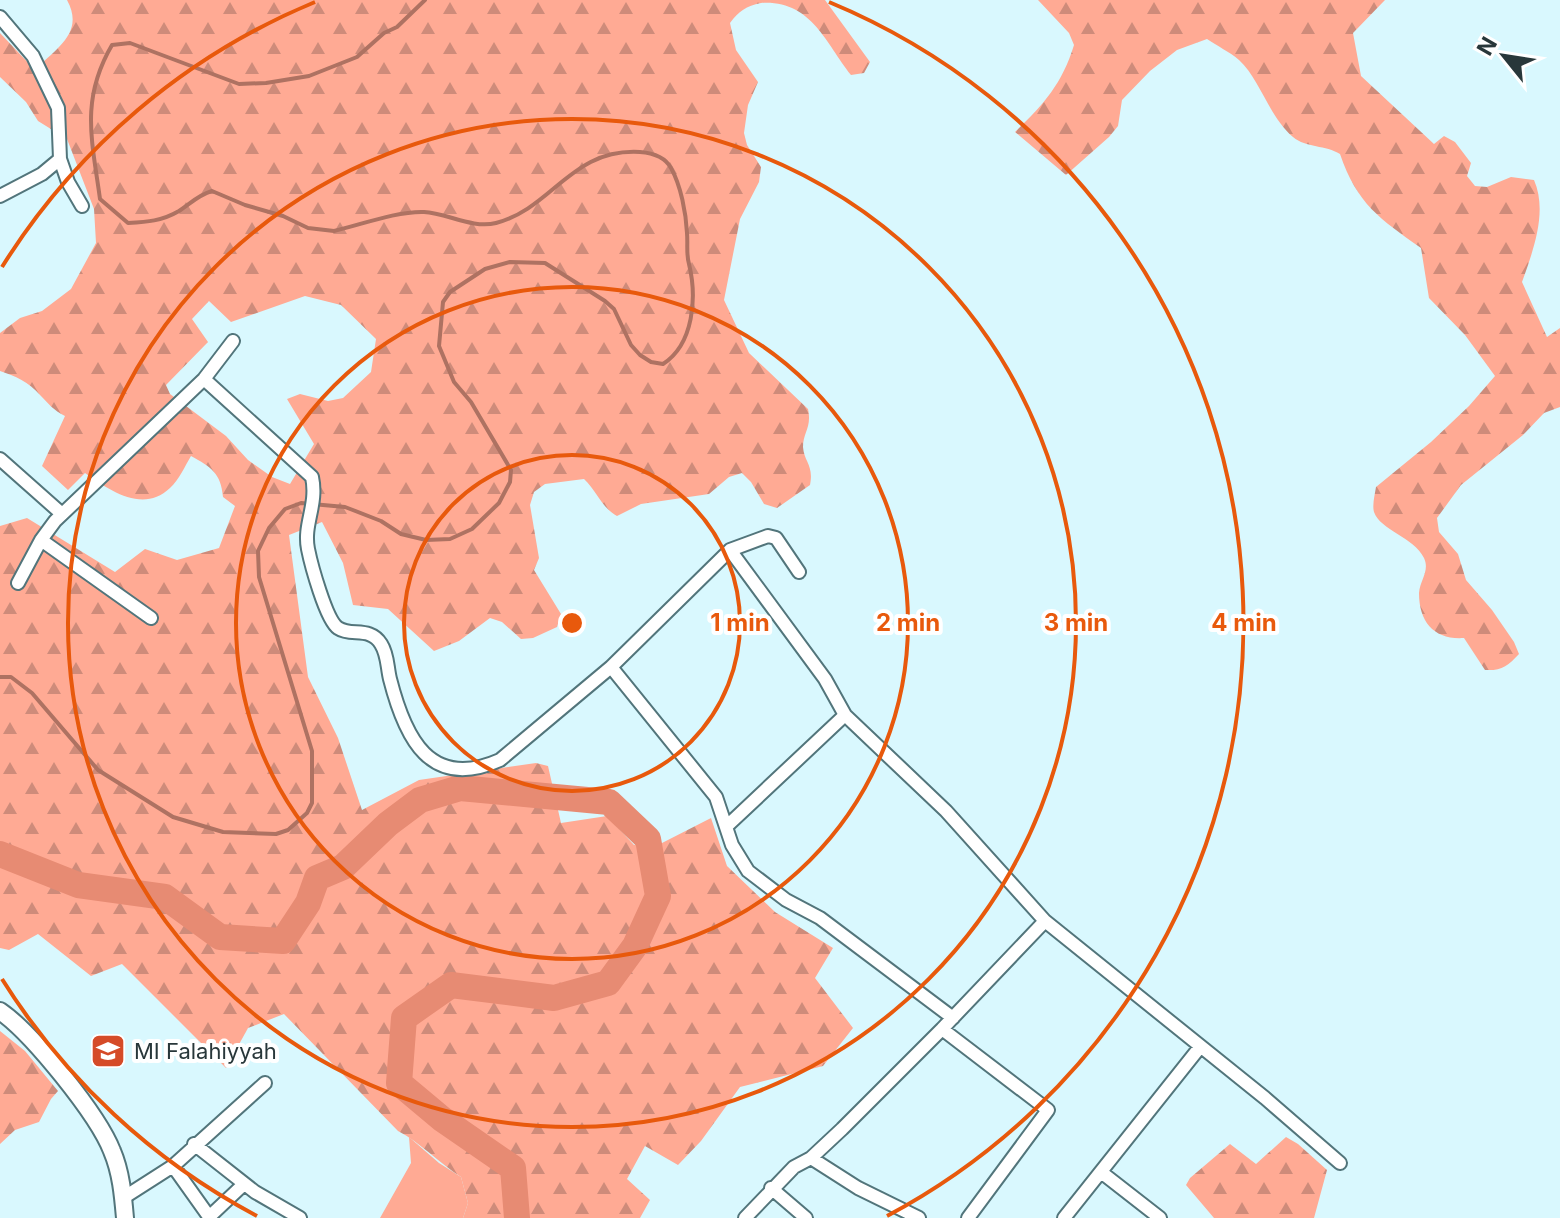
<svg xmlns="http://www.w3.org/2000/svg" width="1560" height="1218" font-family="Inter,sans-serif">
  <defs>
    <pattern id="forest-firs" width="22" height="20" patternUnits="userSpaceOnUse" patternTransform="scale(2)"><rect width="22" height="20" fill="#ffaa94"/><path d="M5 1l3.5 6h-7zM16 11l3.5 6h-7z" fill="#ce8b7a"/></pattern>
  </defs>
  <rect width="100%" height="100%" fill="#d9f8fe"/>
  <path fill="#ffaa94" d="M409 1137 439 1163 461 1177 468 1203 463 1218H380L411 1163Z"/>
  <path fill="url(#forest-firs)" fill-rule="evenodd" d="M67 0H825L870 62 864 73 851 75C825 42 811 0 761 3 746 6 739 11 730 23L736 50 758 82 748 105 744 133 747 145 761 167 759 182 740 219 724 300 749 353 808 409C812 428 803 432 803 447 804 462 814 465 810 485L777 508 764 504 751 482 742 473 729 477 709 494 641 504 617 516C601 507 597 491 584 479L545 484 534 492 530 505 539 558 534 570 561 614 557 627 533 638 521 639 502 622 490 618 459 641 434 651 388 609 353 605 343 563 322 522 289 535 308 677 338 738 362 810 419 780 536 763 548 766 561 823 607 816 634 845 662 843 711 818 727 866 775 912 833 948 815 978 853 1028 823 1066 740 1087 701 1141 678 1165 645 1146 627 1179 650 1200 640 1218H463L468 1203 461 1177C439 1163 421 1143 398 1131L284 1014 248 1028 226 1068 122 964 91 976 38 934 9 950 0 948V526L27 518 115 572 145 549 177 560 219 548 235 506 223 497C221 473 211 467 191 456 185 466 179 480 170 488 143 514 109 490 85 473L68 490 42 466 65 416C53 410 49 404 40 395 29 382 15 376 0 371V333L20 318 42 311 71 289 96 243 94 209 67 139 38 121 26 102 0 77V33L35 70C56 48 85 33 67 0ZM305 296 341 305 376 339 371 372 343 398 328 401 300 394 287 399 314 444 290 484 272 477 248 460 226 436 170 394 166 385 208 342 192 319 209 301 231 322Z
    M1038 0H1385L1353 33 1361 76 1434 144 1444 136 1455 142 1471 163 1467 176 1475 186 1487 187 1511 177 1534 180C1548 212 1533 251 1522 282L1547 337 1560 328V407L1544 413 1523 435 1461 485 1437 518 1439 532 1458 554 1466 580 1492 610 1514 642 1519 654C1508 666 1501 671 1485 670L1464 638C1435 640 1419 623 1419 593 1420 580 1430 571 1424 558 1414 537 1380 530 1374 512 1372 505 1375 494 1376 487L1431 442 1469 406 1495 376 1465 335 1429 298 1421 248C1380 219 1357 204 1340 154 1326 145 1306 148 1293 137 1269 117 1260 79 1239 60 1230 52 1217 46 1207 39L1177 50 1150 71 1122 100 1118 126 1109 137 1066 175 1015 132C1044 104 1062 84 1074 45L1069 33Z
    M0 1031 25 1051 58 1091 51 1099 39 1122 15 1130 0 1144Z
    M1286 1137 1298 1144 1327 1170 1314 1218H1214L1186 1185 1190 1178 1230 1144 1256 1164Z"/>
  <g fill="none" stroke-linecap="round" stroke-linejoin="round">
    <path stroke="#ae7262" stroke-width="4" d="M0 677H11L32 693 98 770 173 817 223 832 276 834 288 830 307 813 312 803V751L259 577 258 551 269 528 285 509 301 503 345 507 381 521 401 534 426 540 450 539 472 529 499 503 510 482 511 470 471 402 454 382 439 346 443 302 450 292 485 269 510 262 545 263 605 301 614 309 631 345 640 355 651 362 663 364C694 344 697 297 689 264 686 254 688 244 687 233 686 213 681 186 671 168 665 157 653 153 640 152 571 148 553 208 496 223 472 229 447 213 424 212 397 211 360 225 334 231L308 228 283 216 245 205 212 191C198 195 190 204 179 211 162 221 147 222 128 223L100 199C92 140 80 100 112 45L130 43 239 84 266 83 309 76 357 57 384 33 397 27 425 0"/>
    <path stroke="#e78b73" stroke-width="26" d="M0 854 78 885 165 897 220 937 283 941 308 903 317 878 343 867 388 824 420 800 460 788 609 802 648 839 658 896 635 946 608 983 554 998 451 985 404 1018 399 1083 442 1119 513 1168 517 1218"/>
    <g stroke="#52757b" stroke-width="16">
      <path id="street" d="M0 17 33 56 58 108 60 159 68 182 82 206
        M0 196 42 174 60 159
        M204 379 312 477C318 505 303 524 308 549 311 564 326 620 338 628 351 637 370 626 381 644 388 655 387 667 390 679 405 738 430 791 500 760L611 667 716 797 732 845 748 871 786 900 820 918 953 1018
        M0 459 62 514
        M41 540 151 618
        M730 550 825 679 845 715 946 811 1045 921 1265 1098 1340 1163
        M18 583 41 540 55 521 204 379 233 341
        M611 667 730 550 768 536 776 538 799 572
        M727 826 845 715
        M942 1029 1048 1110 968 1218
        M194 1144 255 1192 300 1218
        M811 1158 858 1188 919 1218
        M173 1166 265 1083
        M1101 1172 1160 1218
        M771 1188 806 1218
        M123 1198 173 1166 210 1218
        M209 1217 244 1184
        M745 1218 794 1167 811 1158 842 1129 942 1029 1045 921
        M1064 1218 1200 1047"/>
    </g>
    <g stroke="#52757b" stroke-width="20">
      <path id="secondary" d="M0 1011C32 1033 98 1115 112 1151 121 1172 123 1195 125 1218"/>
    </g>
    <use href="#street" stroke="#fff" stroke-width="12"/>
    <use href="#secondary" stroke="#fff" stroke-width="16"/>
  </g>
  <g fill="none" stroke="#e8590c" stroke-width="4">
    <circle cx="572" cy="623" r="168"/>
    <circle cx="572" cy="623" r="336"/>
    <circle cx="572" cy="623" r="504"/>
    <path d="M257 1216A672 672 0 0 1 2 979M2 267A672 672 0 0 1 315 2M829 2A672 672 0 0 1 887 1216"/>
  </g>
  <defs>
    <g id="school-square" transform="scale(1.8)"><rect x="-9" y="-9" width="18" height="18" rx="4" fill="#d54b28" stroke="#fff"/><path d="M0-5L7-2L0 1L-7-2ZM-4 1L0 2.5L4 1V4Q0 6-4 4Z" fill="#fff"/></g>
  </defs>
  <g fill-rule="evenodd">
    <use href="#school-square" x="108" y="1051"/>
  </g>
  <g text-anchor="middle" stroke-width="8" stroke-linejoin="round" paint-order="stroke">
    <g font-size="22" fill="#28373a" stroke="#fff" text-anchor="start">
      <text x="134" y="1059">MI Falahiyyah</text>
    </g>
  </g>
  <circle cx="572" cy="623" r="12" fill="#e8590c" stroke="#fff" stroke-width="4"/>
  <g font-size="24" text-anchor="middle" font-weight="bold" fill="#e8590c" stroke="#fff" stroke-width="8" stroke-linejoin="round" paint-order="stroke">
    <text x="740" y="631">1 min</text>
    <text x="908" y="631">2 min</text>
    <text x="1076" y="631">3 min</text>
    <text x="1244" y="631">4 min</text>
  </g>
  <g transform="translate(1504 56) rotate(300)" stroke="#ffffff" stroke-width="6" paint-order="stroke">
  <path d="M0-6L14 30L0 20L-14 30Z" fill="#28373a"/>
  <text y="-12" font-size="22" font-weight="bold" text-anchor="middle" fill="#28373a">N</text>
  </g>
</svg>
